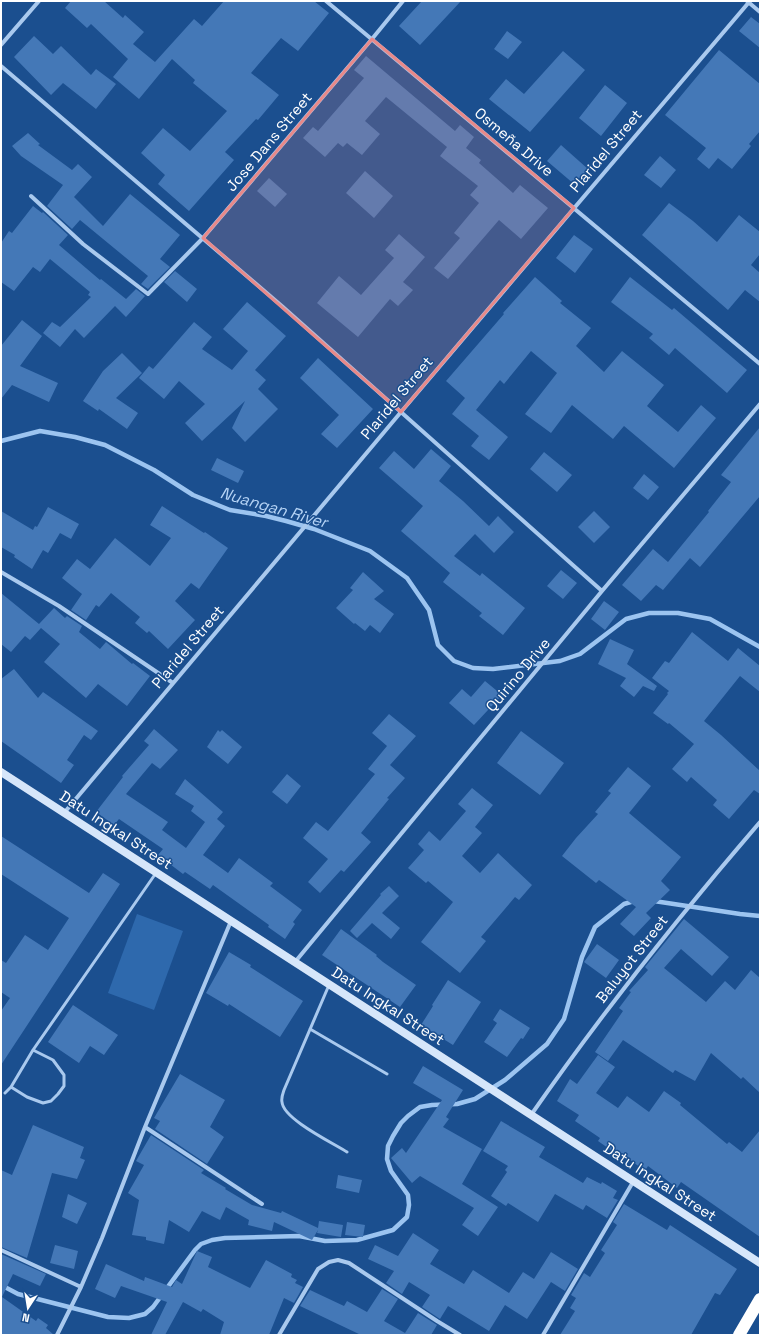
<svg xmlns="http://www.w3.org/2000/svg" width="761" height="1336" font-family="'Space Grotesk',sans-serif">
  <rect width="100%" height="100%" fill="#1b4f8f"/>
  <path fill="#2e69ad" d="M137 914 183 931 154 1010 108 993Z"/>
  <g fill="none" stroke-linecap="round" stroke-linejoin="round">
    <path stroke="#9cc4f0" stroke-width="4.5" d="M1 441 40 431 75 437 105 445 154 470 193 495 230 510 266 516 286 521 314 529 370 551 407 578 429 610 438 645 454 661 473 668 493 669 560 661 580 654 626 619 649 613H678L710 619 760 647
      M654 901 740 914 760 916
      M1 1285 18 1294 108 1317 129 1318 145 1314 153 1307 195 1250 201 1244 212 1240 225 1238 299 1236 325 1241 357 1240 393 1230 407 1217 409 1205 408 1195 391 1171 387 1159 388 1146 393 1136 401 1123 408 1116 420 1107 432 1105 457 1104 475 1099 505 1080 547 1044 564 1019 582 957 595 927 624 904 634 901"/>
  </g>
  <path fill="#4478b7" d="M71 1H104L123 18 125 15 144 32 133 44 155 62 194 19 202 26 224 1H314L329 13 298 51 281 38 251 73 279 95 258 120 256 119 225 152 234 160 189 211 158 184 165 175 141 153 163 128 190 151 227 111 193 83 195 80 172 59 139 99 113 77 128 59 91 24 87 28 65 8Z
    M422 1H461L420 45 399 26Z
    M751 17 760 24V48L739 31Z
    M507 31 522 42 508 59 494 49Z
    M34 36 53 54 61 46 91 75 96 69 116 84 96 109 63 83 51 95 14 57Z
    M719 50 760 84V131L749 144 751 146 732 169 718 158 709 169 697 159 706 148 665 115Z
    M563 51 585 70 530 132 489 99 506 79 524 94Z
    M366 56 455 131 460 125 474 137 466 148 481 160 479 163 513 193 520 185 548 208 521 239 499 220 448 279 434 268 460 238 454 233 479 203 470 195 478 186 440 156 447 147 386 97 365 121 380 134 362 155 347 143 343 147 338 143 325 157 303 138 313 127 318 131 364 78 354 70Z
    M605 85 627 103 601 136 579 118Z
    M28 133 40 144 38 145 72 170 78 164 92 177 74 197 103 226 130 194 180 235 160 259 170 267 148 289 141 284 148 276 80 220 72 229 47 206 63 185 21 156 12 146Z
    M561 145 588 169 574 184 547 161Z
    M660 156 676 170 661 188 644 175Z
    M365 171 393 196 374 218 346 193Z
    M269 178 287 194 275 207 257 191Z
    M669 203 693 221 717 242 739 215 760 232V254L751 265 760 273V302L745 290 728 310 642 235Z
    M33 206 42 213 43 212 68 235 59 245 100 280 101 279 126 299 136 289 145 296 126 317 115 306 84 338 75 329 60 347 43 333 52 322 60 327 91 297 88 295 90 292 50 259 40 272 33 267 14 291 1 282V243L9 231 12 233Z
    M399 234 425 257 403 282 413 290 398 306 390 299 358 337 317 303 339 276 361 295 394 258 385 250Z
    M574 235 593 249 575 273 556 258Z
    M175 271 197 289 187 302 164 282Z
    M535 277 562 301 560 303 591 328 576 346 604 372 622 351 664 385 647 406 678 432 701 405 716 418 674 468 624 426 613 439 572 405 551 433 525 414 557 373 531 351 504 384 500 380 476 410 508 437 489 460 471 446 479 436 452 414 465 398 446 381 504 314 503 313Z
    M630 277 672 310 674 308 747 370 727 393 675 348 669 355 649 338 653 334 611 302Z
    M247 302 286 336 255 370 266 380 258 389 278 409 245 442 232 428 245 401 202 441 185 423 205 404 179 381 164 399 139 378 149 366 153 369 194 322 212 337 202 349 232 370 248 351 223 329Z
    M22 320 42 336 20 366 58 383 49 402 12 385 1 399V346Z
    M122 353 142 373 116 398 138 413 127 429 99 409 98 411 83 401 103 371Z
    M318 358 373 409 337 448 321 434 339 415 300 378Z
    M760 427V496L700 567 690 558 663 590 656 585 641 601 622 585 653 549 668 562 709 512 708 511 731 482 721 475Z
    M431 449 451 466 439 481 463 501 489 526 498 516 514 532 494 553 475 534 454 556 480 576 482 573 525 608 503 635 479 616 482 613 443 582 450 573 401 531 423 506 379 468 394 451 414 469Z
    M544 452 572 475 557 492 530 469Z
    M217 458 244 471 238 483 211 470Z
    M644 474 659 487 648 500 633 488Z
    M162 506 204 533 205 532 228 548 199 589 191 583 175 601 195 620 168 649 149 631 147 633 135 623 140 617 111 593 99 607 96 605 86 620 71 610 82 594 62 578 77 559 90 569 115 538 150 566 171 538 150 525Z
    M48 507 79 524 71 539 60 533 48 553 43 550 32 569 14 557 15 555 1 547V511L33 530 35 526 37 527Z
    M594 511 610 527 594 543 578 527Z
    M561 570 577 583 563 599 547 586Z
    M363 572 384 591 374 599 394 614 380 633 370 625 365 631 355 623 354 624 336 608 353 590 350 588Z
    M1 593 39 624 54 608 65 618 67 616 82 626 79 632 100 649 106 642 132 664 133 663 150 676 127 706 98 684 86 698 44 662 60 644 41 628 30 640 25 636 11 652 1 644Z
    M604 601 619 612 605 630 591 619Z
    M692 632 728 661 738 648 760 666V692L740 676 704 721 721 735 760 771V794L754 790 729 819 713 805 717 800 691 777 687 782 672 769 694 744 669 723 668 724 653 713 668 694 667 693 669 691 652 678 665 661 669 663Z
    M610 639 634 650 627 664 657 686 654 691 643 686 634 697 620 686 626 678 598 664Z
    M14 669 38 698 43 692 98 731 91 740 84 735 67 760 74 765 61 783 1 741V679Z
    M485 681 502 695 474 725 449 703 462 689 471 697Z
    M389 714 416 736 390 765 405 778 387 798 389 799 361 833 371 842 344 872 341 870 320 893 308 882 328 859 303 838 316 822 328 831 375 774 368 769 387 746 372 733Z
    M154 729 178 750 160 769 152 763 126 794 168 822 162 830 186 848 205 822 191 811 194 806 175 794 185 779 223 812 217 819 225 826 203 855 228 873 239 858 273 883 270 886 302 910 293 922 295 924 285 939 268 927 269 925 213 885 210 889 185 872 183 874 158 855 163 849 119 819 114 825 96 812 123 777 122 776 149 745 144 741Z
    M218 730 220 732 222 730 242 747 228 764 207 747Z
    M521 731 564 763 540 795 497 763Z
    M628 767 651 786 629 813 681 857 661 881 670 890 646 913 651 918 634 936 620 924 636 907 599 880 596 883 562 856 576 838 598 814 595 812 611 793 608 791Z
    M287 774 301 786 287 804 272 792Z
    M472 788 493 805 475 827 482 833 462 856 480 873 498 853 532 885 519 900 515 897 481 937 486 941 460 973 421 942 453 902 428 881 426 883 408 868 424 850 418 844 429 831 440 841 466 811 458 804Z
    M1 836 89 893 103 873 120 884 1 1065V1011L10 998 1 992V960L6 963 25 935 48 950 69 918 1 874Z
    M389 886 399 896 382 913 400 928 391 939 372 923 357 938 350 931 381 895 380 894Z
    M684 919 729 957 712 976 681 949 664 968 706 1002 725 981 735 990 751 970 760 978V1093L743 1077 741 1079 711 1053 695 1081 675 1070 673 1073 623 1040 608 1061 595 1052 623 1011 619 1008 631 992 629 991 648 970 645 967Z
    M341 929 377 955 376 956 383 962 416 985 400 1007 322 955Z
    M597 944 619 960 606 978 584 962Z
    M229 952 251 965 250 967 303 1001 280 1037 229 1004 228 1006 206 993Z
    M448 980 481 1002 453 1045 421 1025 433 1006 432 1005Z
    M73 1005 118 1035 104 1055 90 1046 79 1063 48 1042Z
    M500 1009 530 1028 523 1039 521 1038 507 1057 484 1042 497 1023 493 1020Z
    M598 1055 615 1067 596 1093 618 1108 627 1096 649 1112 664 1091 681 1103 680 1105 727 1144 729 1142 742 1152 760 1130V1237L681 1182 677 1188 648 1166 645 1171 617 1150 615 1153 598 1141 600 1138 575 1121 579 1115 557 1101 570 1079 577 1084Z
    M423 1066 463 1090 446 1117 449 1119 443 1127 482 1149 462 1184 498 1207 478 1236 462 1225 474 1208 420 1176 412 1183 391 1158 402 1148 406 1153 442 1100 413 1083Z
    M180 1074 225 1100 210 1127 224 1137 207 1164 155 1129 160 1121 154 1118Z
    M501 1121 545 1147 539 1157 583 1183 587 1177 601 1184 602 1182 617 1191 613 1198 618 1200 607 1218 586 1205 583 1210 555 1194 538 1222 508 1203 506 1206 491 1196 507 1172 505 1170 508 1166 483 1151Z
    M33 1125 84 1147 80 1158 85 1160 77 1179 52 1173 27 1258 1 1247V1170L12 1175Z
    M151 1135 204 1170 201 1173 226 1188 225 1189 252 1205 281 1213 282 1211 318 1228 319 1221 343 1225 341 1237 317 1233 318 1230 312 1240 274 1222 272 1231 248 1225 249 1220 226 1207 220 1220 202 1211 189 1232 169 1220 164 1244 146 1240V1237L132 1235 139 1200 128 1193 144 1165 136 1161Z
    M338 1175 362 1180 359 1193 336 1188Z
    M68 1194 87 1203 77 1224 62 1217Z
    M624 1204 667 1230 670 1225 737 1269 720 1295 715 1293 691 1335H560L575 1311 570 1308 576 1298 571 1295 584 1273 590 1277 605 1253 601 1250 617 1225 613 1222Z
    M347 1222 365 1225 363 1237 345 1235Z
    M413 1233 439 1250 430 1264 464 1284 473 1270 509 1293 523 1272 534 1279 551 1252 578 1269 565 1291 551 1282 527 1319 505 1305 489 1331 448 1306 440 1319 422 1307 430 1295 409 1282 402 1294 386 1283 394 1271 368 1259 375 1245 398 1256Z
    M55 1245 78 1251 74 1269 50 1263Z
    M197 1251 212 1257 208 1267 250 1288 266 1260 292 1274 291 1277 297 1280 295 1283 303 1287 294 1303 284 1298 269 1335H220L224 1322 203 1309 201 1312 183 1302 165 1335H151L167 1302 121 1286 115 1298 95 1289 106 1264 144 1281 145 1277 172 1287 176 1280 182 1284Z
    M1 1254 46 1274 40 1286 13 1274 2 1297 36 1321 38 1318 48 1325 46 1328 54 1335H1Z
    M382 1289 398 1299 384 1321 405 1333 418 1313 437 1325 431 1335H361L300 1306 310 1290 344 1306 347 1301 367 1312Z"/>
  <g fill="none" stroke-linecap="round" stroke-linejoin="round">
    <path stroke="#a9c9ee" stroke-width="3" d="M329 985 284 1090C283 1093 281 1098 282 1102 283 1119 333 1143 347 1152
      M310 1029 387 1074
      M11 1087 27 1097 43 1103 51 1101 58 1094 64 1086V1075L53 1060 33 1050
      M5 1093 11 1087 33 1050 156 873"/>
    <path stroke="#a9c9ee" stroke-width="4" d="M326 1 760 364
      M747 1 760 12
      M1 45 39 1
      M1 66 283 307 602 591
      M31 196 83 244 148 294 203 238 372 39 403 1
      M1 572 59 606 173 683
      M64 813 401 412 750 1
      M295 962 602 591 760 404
      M531 1115C602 1013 679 916 760 822
      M145 1127 262 1204
      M1 1250 81 1287
      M57 1335 81 1287 102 1238 145 1127 231 921
      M279 1335 318 1269 329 1262 338 1260 349 1263 437 1321 460 1335
      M543 1335 633 1182"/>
    <path stroke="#d6e6fa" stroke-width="8" d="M1 772 760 1263"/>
    <path stroke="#fff" stroke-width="12" d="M739 1335 760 1299"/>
  </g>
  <path fill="#e88989" fill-opacity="0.2" stroke="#e88989" stroke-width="3" stroke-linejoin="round" d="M372 39 574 208 401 412 203 238Z"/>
  <g text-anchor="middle" stroke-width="3" stroke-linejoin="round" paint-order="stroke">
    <g font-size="15" fill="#fff" stroke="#1b4f8f">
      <text transform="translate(269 142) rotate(-50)" y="5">Jose Dans Street</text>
      <text transform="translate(514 142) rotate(40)" y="5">Osmeña Drive</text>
      <text transform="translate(606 151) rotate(-50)" y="5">Plaridel Street</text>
      <text transform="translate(397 398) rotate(-50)" y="5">Plaridel Street</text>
      <text transform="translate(188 647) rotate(-50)" y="5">Plaridel Street</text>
      <text transform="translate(518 675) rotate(-50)" y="5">Quirino Drive</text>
      <text transform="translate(116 830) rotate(33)" y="5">Datu Ingkal Street</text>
      <text transform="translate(632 959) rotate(-52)" y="5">Baluyot Street</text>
      <text transform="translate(388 1006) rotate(33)" y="5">Datu Ingkal Street</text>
      <text transform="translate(660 1182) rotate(33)" y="5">Datu Ingkal Street</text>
    </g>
    <g font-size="16" font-style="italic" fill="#b5d3f5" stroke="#1b4f8f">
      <text transform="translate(274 507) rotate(16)" y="6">Nuangan River</text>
    </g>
  </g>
  <rect width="761" height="1336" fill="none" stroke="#ffffff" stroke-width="4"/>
  <g transform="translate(28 1308) rotate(192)" stroke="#1b4f8f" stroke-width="3" paint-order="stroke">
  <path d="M0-3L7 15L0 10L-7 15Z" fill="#ffffff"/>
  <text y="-6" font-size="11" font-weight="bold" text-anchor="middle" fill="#ffffff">N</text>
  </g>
</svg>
